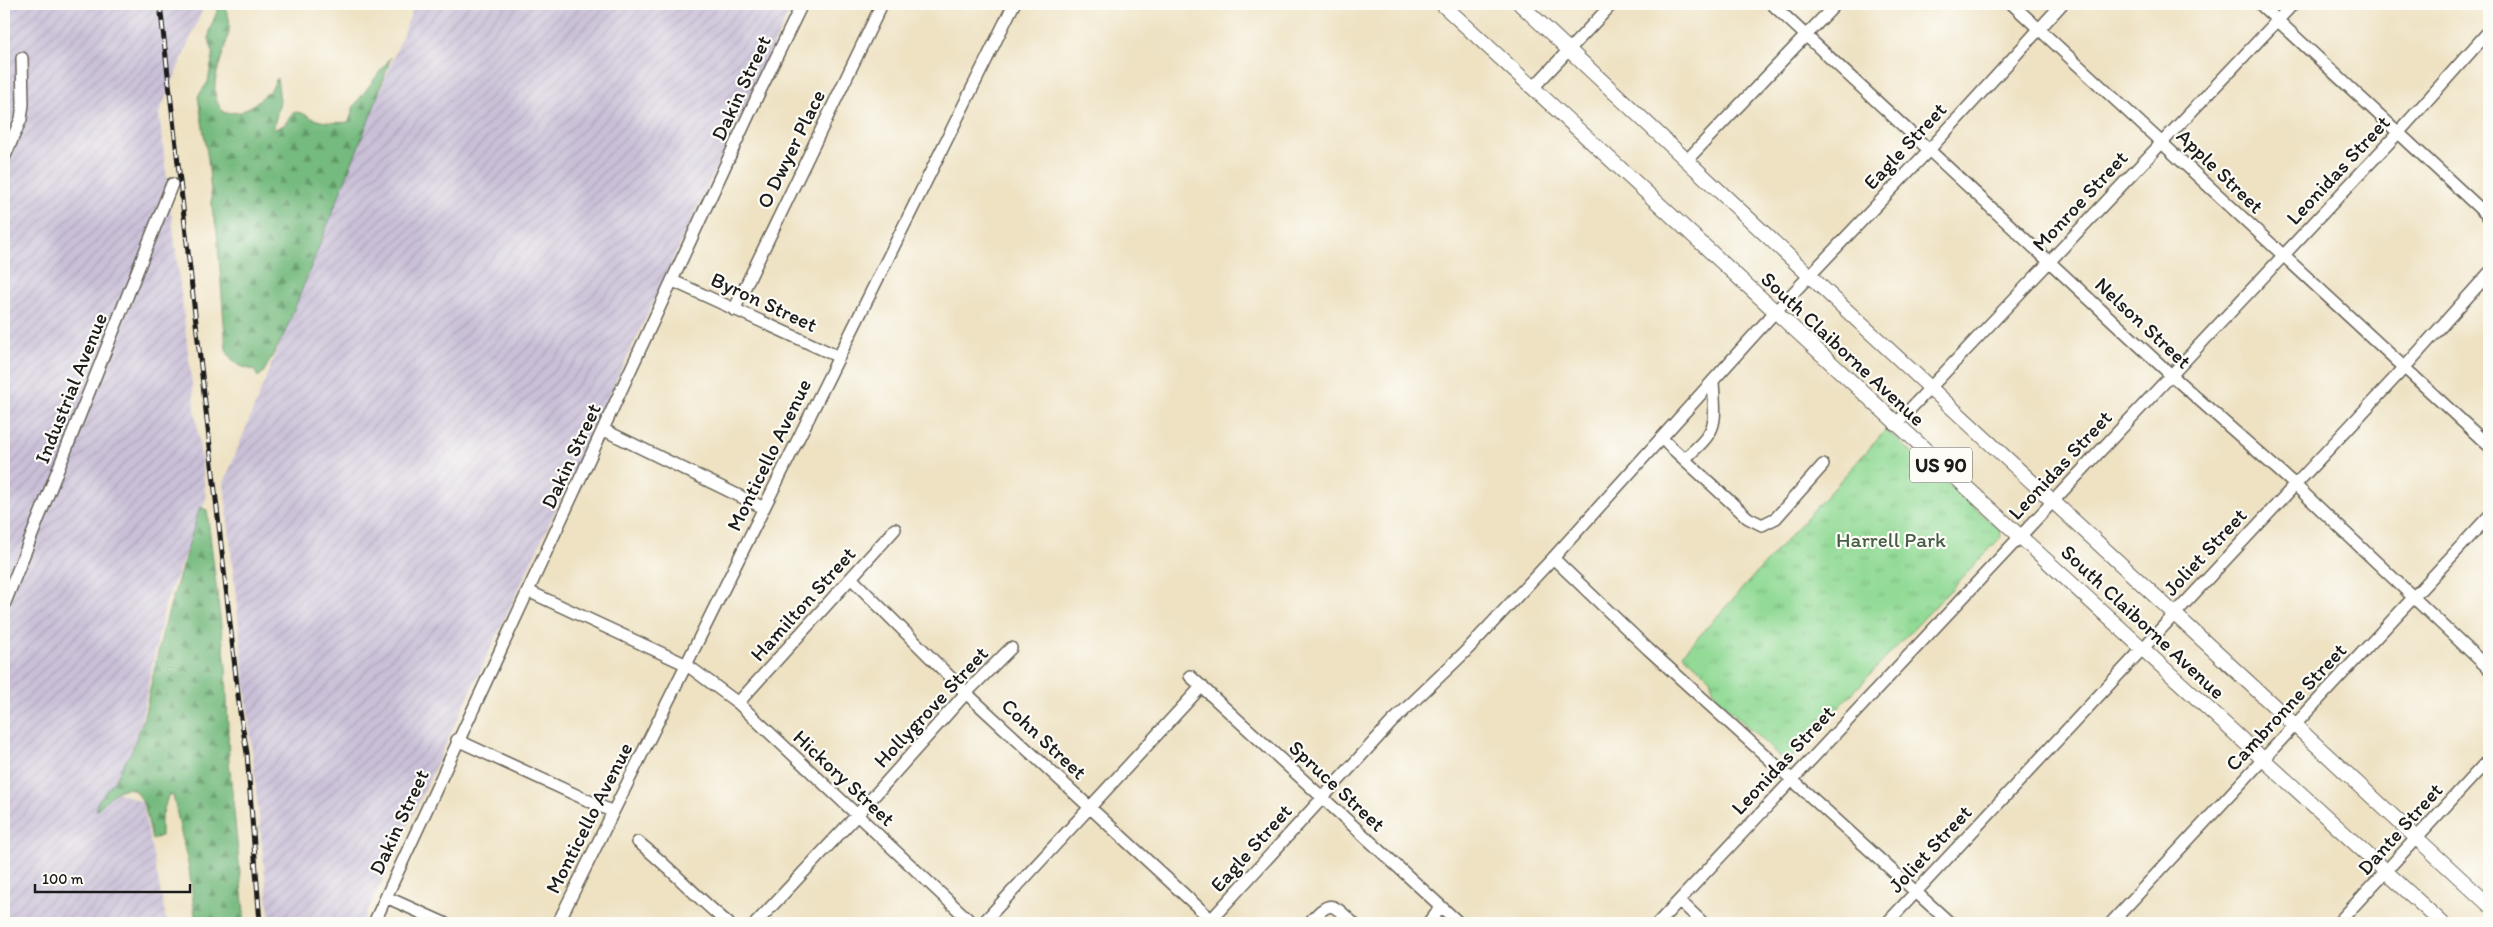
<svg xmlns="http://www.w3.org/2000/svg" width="2493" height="927" font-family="Itim,sans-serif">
  <defs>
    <pattern id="industrial-furrows" width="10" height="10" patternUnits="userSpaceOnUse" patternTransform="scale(1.25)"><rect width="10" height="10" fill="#c9bfd7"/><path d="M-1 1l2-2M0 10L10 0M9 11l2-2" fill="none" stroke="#aca4b8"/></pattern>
    <pattern id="forest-firs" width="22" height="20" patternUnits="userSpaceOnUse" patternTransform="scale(1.25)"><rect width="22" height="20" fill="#75ba7e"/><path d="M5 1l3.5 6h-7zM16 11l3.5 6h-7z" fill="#5f9666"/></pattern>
    <pattern id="park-tufts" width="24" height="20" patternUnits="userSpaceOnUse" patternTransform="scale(1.25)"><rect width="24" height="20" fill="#92da95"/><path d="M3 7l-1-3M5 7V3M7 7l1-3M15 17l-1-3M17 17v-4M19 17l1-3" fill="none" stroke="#7dba80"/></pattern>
  </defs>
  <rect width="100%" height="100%" fill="#fdfcf7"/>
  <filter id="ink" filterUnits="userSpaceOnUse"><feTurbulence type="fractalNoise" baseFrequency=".02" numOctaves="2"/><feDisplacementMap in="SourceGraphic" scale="10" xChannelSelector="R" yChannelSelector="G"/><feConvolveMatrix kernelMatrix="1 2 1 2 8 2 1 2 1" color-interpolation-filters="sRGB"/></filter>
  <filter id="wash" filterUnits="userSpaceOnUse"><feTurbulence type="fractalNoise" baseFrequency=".0096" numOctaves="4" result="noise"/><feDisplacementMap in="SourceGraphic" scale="20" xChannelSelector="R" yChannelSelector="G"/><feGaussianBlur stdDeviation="1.12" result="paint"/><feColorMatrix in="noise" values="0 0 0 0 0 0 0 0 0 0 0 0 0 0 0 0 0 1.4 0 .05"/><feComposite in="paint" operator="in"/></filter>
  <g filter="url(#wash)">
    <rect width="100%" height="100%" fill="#eee2c3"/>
    <path fill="url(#industrial-furrows)" d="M4 4H205L159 113 206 499 165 605 139 731 114 791 142 802 167 923H4Z
      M415 4H793L362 923H270L224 483Z"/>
    <path fill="url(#forest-firs)" stroke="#486b4d" d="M220 4H223C225 8 228 14 229 18 234 47 199 84 224 113L241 112 253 105 271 90 277 78 280 101 273 130 284 125 294 112C304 112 308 117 317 120 327 123 338 123 349 122L354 106 391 57 374 107 284 335 263 373 258 377 254 370C239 367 232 363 226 349L217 230 213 215 208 159 198 96 208 82 213 55 209 38 210 29Z
      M200 507 207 510 226 667 229 761 245 923H196L189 869 173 795 168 796 161 819V836L152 840C144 800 138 763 96 811L98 801 114 781 132 750 144 717 163 630Z"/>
    <path fill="url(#park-tufts)" stroke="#577b58" d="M1886 430 2000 530 2001 537 1786 763 1715 696 1710 678 1683 654Z"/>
  </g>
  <g filter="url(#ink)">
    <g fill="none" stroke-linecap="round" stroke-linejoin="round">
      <g stroke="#666156" stroke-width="14">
        <path id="minor" d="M1772 4 2170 374 2294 484 2489 669
          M2012 4 2489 446
          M2260 4 2489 217
          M1533 88 1612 4
          M4 158 21 119 23 104 22 58
          M1687 160 1836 4
          M673 281 839 357
          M734 310 882 4
          M1895 425 2293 4
          M604 430 764 508
          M1661 438 1748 518 1762 525 1776 518 1823 465
          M1684 459C1718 430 1716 426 1713 382
          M1553 558 1648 649 1950 923
          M851 578 966 693 1215 923
          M528 591 687 665 738 703 972 923
          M4 605 172 184
          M1190 676 1459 923
          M738 703 895 529
          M457 740 613 812
          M638 842C670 867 696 897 728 923
          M386 897 444 923
          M1680 901 1703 923
          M374 923 757 97 802 4
          M558 923 1014 4
          M756 923 857 815 966 693 1011 648
          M983 923 1202 686
          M1208 923 1391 723 1464 653 1553 558 1774 313 1929 150 2062 4
          M1309 923C1330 900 1331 902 1353 923
          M1428 923 1441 907
          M1658 923 2399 132 2489 31
          M1887 923 2405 367 2489 273
          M2111 923 2489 516
          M2338 923 2489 759"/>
      </g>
      <g stroke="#666156" stroke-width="16">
        <path id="major" d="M1442 4C1774 312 2108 617 2442 923
          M1520 4 1844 308 2489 905"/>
      </g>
      <use href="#minor" stroke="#fff" stroke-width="11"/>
      <use href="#major" stroke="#fff" stroke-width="14"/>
      <g stroke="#1c1c1c" stroke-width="5">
        <path id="rail" d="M160 4 240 712 247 753 260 923"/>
      </g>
      <use href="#rail" stroke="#fdfcf7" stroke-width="3" stroke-dasharray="9" stroke-linecap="butt"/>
    </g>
  </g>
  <g text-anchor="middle" stroke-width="4.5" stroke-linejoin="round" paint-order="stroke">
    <rect fill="#fdfcf7" stroke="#605f5e" stroke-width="1" x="1910" y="447.5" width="62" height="35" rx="4"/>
    <g font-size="20" font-weight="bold" fill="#1c1c1c">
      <text x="1941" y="472">US 90</text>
    </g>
    <g font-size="21" fill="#1c1c1c" stroke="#fdfcf7">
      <text transform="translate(741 88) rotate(-65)" y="7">Dakin Street</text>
      <text transform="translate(1905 146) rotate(-47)" y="7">Eagle Street</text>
      <text transform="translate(791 149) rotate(-64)" y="7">O Dwyer Place</text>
      <text transform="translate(2338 170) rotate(-47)" y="7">Leonidas Street</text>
      <text transform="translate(2220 171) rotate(44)" y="7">Apple Street</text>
      <text transform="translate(2080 201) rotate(-47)" y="7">Monroe Street</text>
      <text transform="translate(764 302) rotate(25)" y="7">Byron Street</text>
      <text transform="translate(2143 323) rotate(43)" y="7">Nelson Street</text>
      <text transform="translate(1843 349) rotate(43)" y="7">South Claiborne Avenue</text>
      <text transform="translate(71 388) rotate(-68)" y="7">Industrial Avenue</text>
      <text transform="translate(769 455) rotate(-64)" y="7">Monticello Avenue</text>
      <text transform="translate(571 456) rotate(-65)" y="7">Dakin Street</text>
      <text transform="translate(2060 465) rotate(-47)" y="7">Leonidas Street</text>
      <text transform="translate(2205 552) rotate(-47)" y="7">Joliet Street</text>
      <text transform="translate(803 604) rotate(-48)" y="7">Hamilton Street</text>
      <text transform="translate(2143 622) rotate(43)" y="7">South Claiborne Avenue</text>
      <text transform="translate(931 707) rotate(-47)" y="7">Hollygrove Street</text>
      <text transform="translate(2286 707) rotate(-47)" y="7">Cambronne Street</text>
      <text transform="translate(1044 739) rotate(43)" y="7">Cohn Street</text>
      <text transform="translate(1783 760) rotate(-47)" y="7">Leonidas Street</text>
      <text transform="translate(844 778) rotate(43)" y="7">Hickory Street</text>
      <text transform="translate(1337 786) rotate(43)" y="7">Spruce Street</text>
      <text transform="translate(589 818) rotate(-63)" y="7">Monticello Avenue</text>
      <text transform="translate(399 822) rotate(-65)" y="7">Dakin Street</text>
      <text transform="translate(2400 829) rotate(-48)" y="7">Dante Street</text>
      <text transform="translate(1251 848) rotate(-48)" y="7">Eagle Street</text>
      <text transform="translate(1930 849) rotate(-47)" y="7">Joliet Street</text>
    </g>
    <g font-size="21" fill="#455e46" stroke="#fdfcf7">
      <text x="1891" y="547">Harrell Park</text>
    </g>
  </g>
  <rect width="2493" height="927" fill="none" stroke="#fdfcf7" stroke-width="20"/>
  <path d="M35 884v8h155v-8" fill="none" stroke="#1c1c1c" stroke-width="2.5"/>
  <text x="42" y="884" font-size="15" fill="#1c1c1c" stroke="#fdfcf7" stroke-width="4" paint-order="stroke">100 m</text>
</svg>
